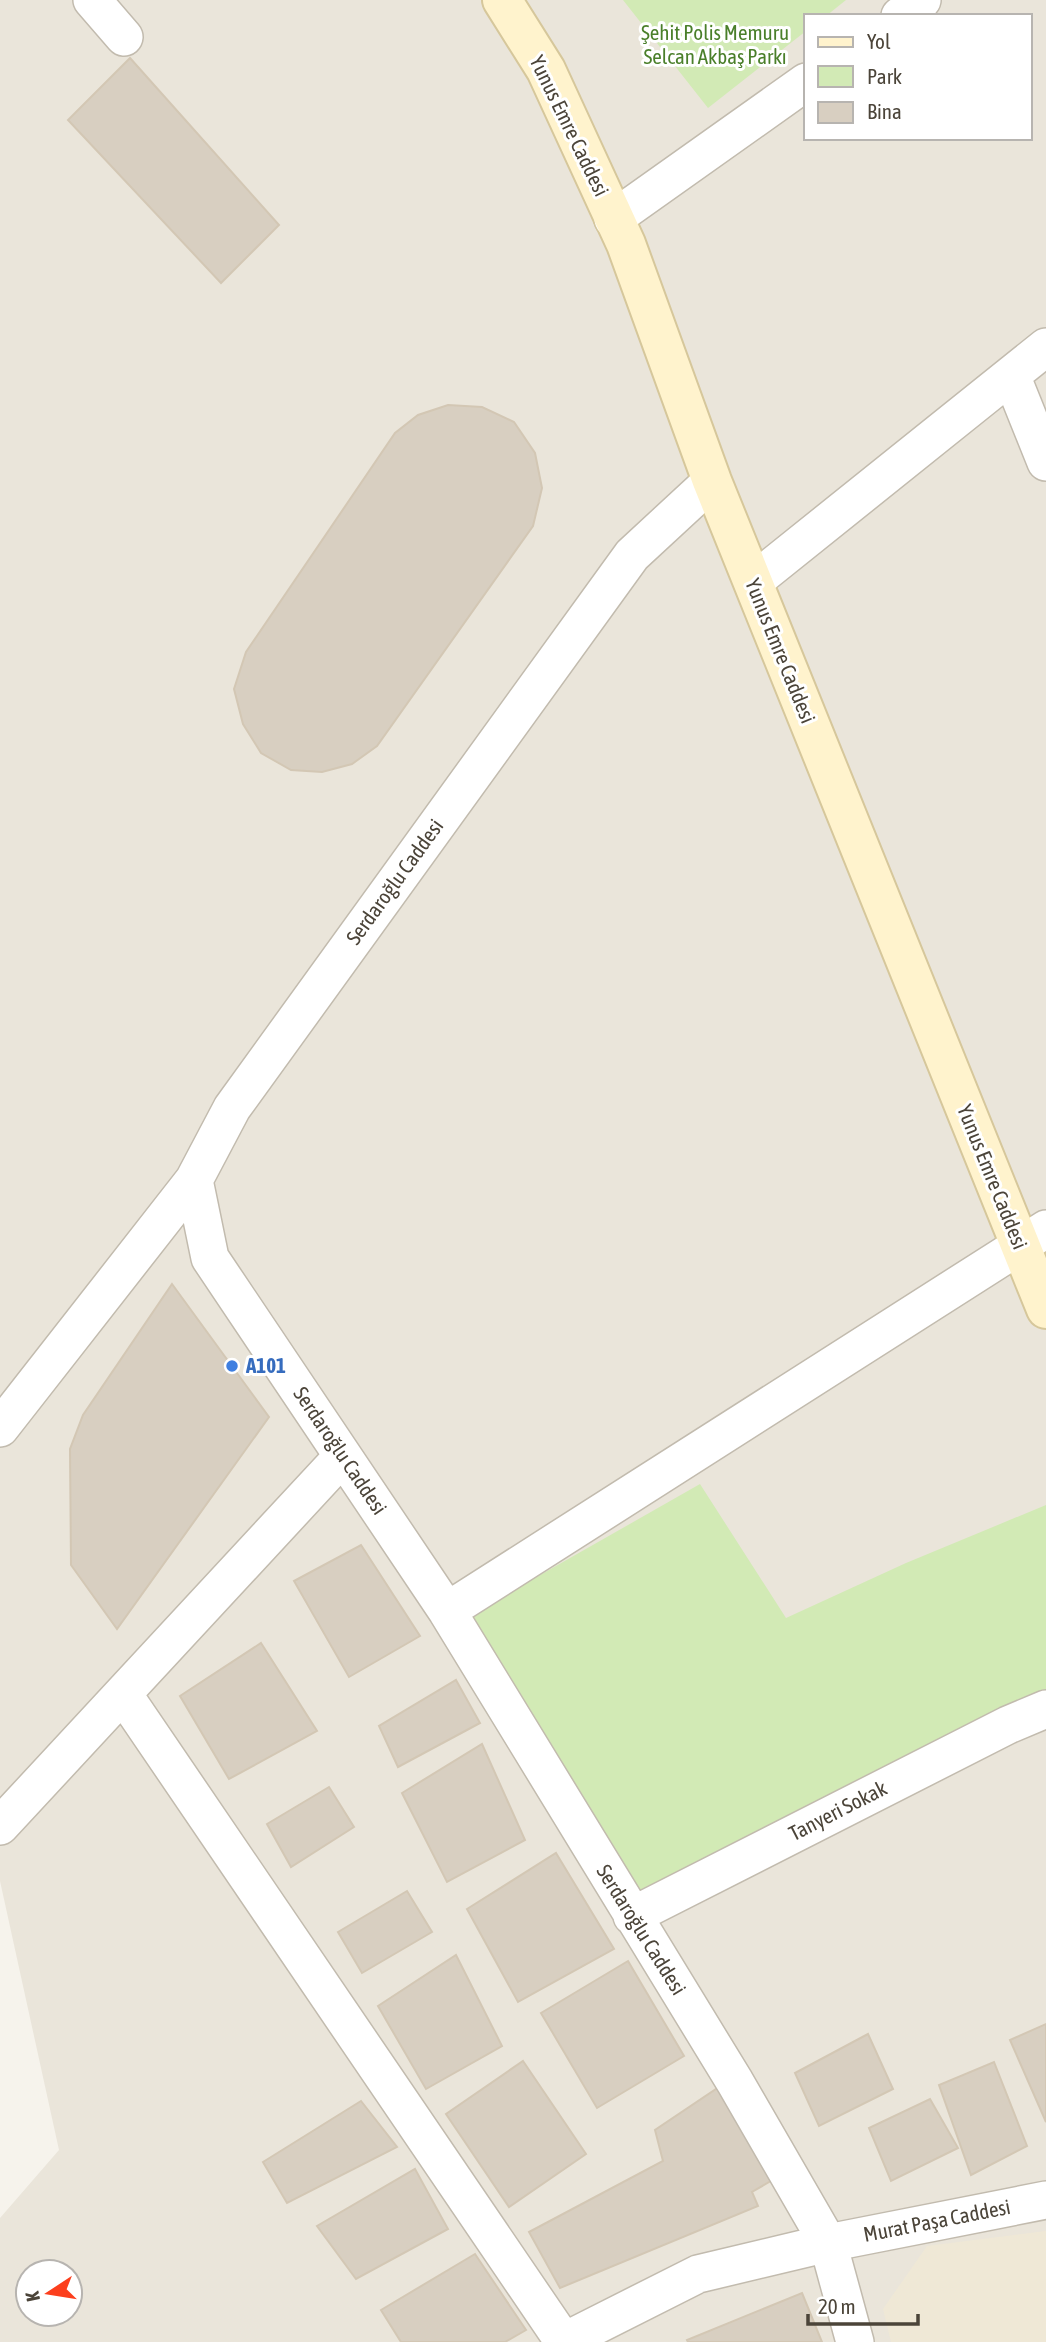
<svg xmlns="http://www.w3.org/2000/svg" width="1046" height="2342" font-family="'Asap Condensed',sans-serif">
  <rect width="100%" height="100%" fill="#f6f3ec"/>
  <path fill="#eae5da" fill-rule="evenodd" d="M0 0H1046V2342H0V2218L59 2150 0 1881ZM806 16H1030V138H806ZM28 2272H70V2314H28Z"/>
  <path fill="#efe8d6" d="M1046 2231V2342H891L883 2309 927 2246Z"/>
  <path fill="#d2eab5" d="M623 0H846L826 16H806V31L708 108Z
    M700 1484 786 1618 906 1563 1046 1505V1694L639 1894 470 1615Z"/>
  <path fill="#d8cfc1" stroke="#d3c7b4" stroke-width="2" d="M130 58 279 225 221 283 68 120Z
    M448 405 482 407 514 422 535 453 542 488 533 526 377 746 352 764 322 772 291 770 261 753 243 724 234 689 246 652 395 433 418 415Z
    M172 1284 269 1417 117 1629 71 1565 70 1449 83 1415Z
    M361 1545 420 1636 349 1677 294 1581Z
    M261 1643 317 1731 229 1779 180 1696Z
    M456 1680 480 1723 398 1767 379 1726Z
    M482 1744 525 1840 447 1882 402 1793Z
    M329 1787 354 1827 291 1867 267 1824Z
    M556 1853 614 1949 518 2002 467 1909Z
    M407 1891 432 1932 362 1973 338 1932Z
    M456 1955 502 2046 426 2089 378 2006Z
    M628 1961 684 2056 597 2108 541 2013Z
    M1046 2024V2122L1010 2040Z
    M868 2034 893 2089 819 2126 795 2073Z
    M523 2061 586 2154 509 2207 446 2114Z
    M994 2062 1027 2146 971 2175 939 2085Z
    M722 2085 776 2178 752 2192 758 2206 560 2288 529 2232 663 2161 655 2130Z
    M930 2099 958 2148 891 2181 869 2128Z
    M361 2101 397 2147 287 2203 263 2162Z
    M415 2169 448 2229 356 2279 317 2226Z
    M475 2254 526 2330 505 2342H401L381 2310Z
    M802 2293 822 2342H688L687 2340Z"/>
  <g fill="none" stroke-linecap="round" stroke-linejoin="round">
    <g stroke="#c2bbae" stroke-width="40">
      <path id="street" d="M92 0 124 37
        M900 16 922 0
        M613 219 806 82
        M1011 375 1046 462
        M712 481 632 555 232 1108 194 1180 210 1258 447 1611 735 2082 828 2243 855 2342
        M753 582 1046 347
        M0 1428 194 1180
        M447 1611 1046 1229
        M123 1694 564 2342
        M0 1826 343 1456
        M632 1916 1008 1725 1046 1709
        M563 2342 698 2274 828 2243 1046 2200"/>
    </g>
    <g stroke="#d6c79b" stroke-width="42">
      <path id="secondary" d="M502 0 546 70 626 244 712 481 1046 1309"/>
    </g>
    <use href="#street" stroke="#fff" stroke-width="37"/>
    <use href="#secondary" stroke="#fff3cd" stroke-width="38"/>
  </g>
  <circle fill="#3f7fe0" stroke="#fff" stroke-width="2.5" cx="232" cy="1366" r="7"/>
  <g text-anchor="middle" stroke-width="6" stroke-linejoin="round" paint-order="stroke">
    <g font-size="21" fill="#4a7f2a" stroke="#fff">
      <text x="715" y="40">Şehit Polis Memuru<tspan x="715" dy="24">Selcan Akbaş Parkı</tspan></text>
    </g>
    <g font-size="21" fill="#4b4439" stroke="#fff">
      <text transform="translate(569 126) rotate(64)" y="7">Yunus Emre Caddesi</text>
      <text transform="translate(780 651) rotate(68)" y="7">Yunus Emre Caddesi</text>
      <text transform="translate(395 882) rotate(-54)" y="7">Serdaroğlu Caddesi</text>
      <text transform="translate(992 1177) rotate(68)" y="7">Yunus Emre Caddesi</text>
      <text transform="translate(340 1451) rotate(56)" y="7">Serdaroğlu Caddesi</text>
      <text transform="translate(838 1811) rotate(-27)" y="7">Tanyeri Sokak</text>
      <text transform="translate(641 1930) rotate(58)" y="7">Serdaroğlu Caddesi</text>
      <text transform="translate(937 2221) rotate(-11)" y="7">Murat Paşa Caddesi</text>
    </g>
    <g font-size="21" font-weight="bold" fill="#366cbe" stroke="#fff" text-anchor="start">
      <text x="246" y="1373">A101</text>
    </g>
  </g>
  <rect x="804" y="14" width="228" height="126" fill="#ffffff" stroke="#b7b4b0" stroke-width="2"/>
  <rect x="818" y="37" width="35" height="10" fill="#fff3cd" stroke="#b7b4b0" stroke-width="2"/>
  <text x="867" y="49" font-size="21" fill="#4b4439">Yol</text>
  <rect x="818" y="66" width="35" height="21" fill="#d2eab5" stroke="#b7b4b0" stroke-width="2"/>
  <text x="867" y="84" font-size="21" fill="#4b4439">Park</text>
  <rect x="818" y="102" width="35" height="21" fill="#d8cfc1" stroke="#b7b4b0" stroke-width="2"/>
  <text x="867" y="119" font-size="21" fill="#4b4439">Bina</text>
  <g transform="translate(49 2293) rotate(258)"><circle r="33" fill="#ffffff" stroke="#b7b4b0" stroke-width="2"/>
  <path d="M0-5L12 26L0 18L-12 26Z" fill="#fc3f1d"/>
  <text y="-10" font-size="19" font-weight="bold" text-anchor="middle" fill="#4b4439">K</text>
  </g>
  <path d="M808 2314v10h110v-10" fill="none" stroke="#4b4439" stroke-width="3.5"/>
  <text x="818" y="2314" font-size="21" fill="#4b4439" stroke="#ffffff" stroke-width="5" paint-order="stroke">20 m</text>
</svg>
